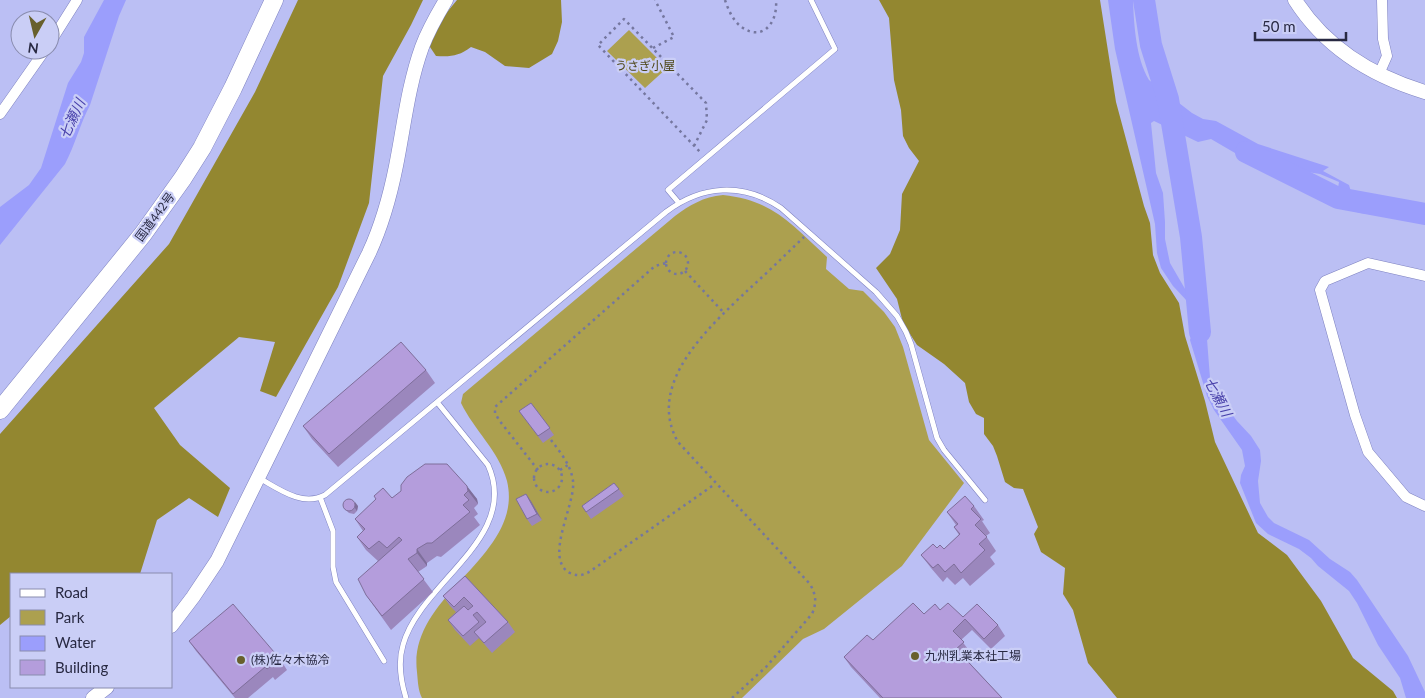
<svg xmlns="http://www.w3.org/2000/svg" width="1425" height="698" font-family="Lato,'Noto Sans JP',sans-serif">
  <rect width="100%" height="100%" fill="#bbbff4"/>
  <path fill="#aca04f" d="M629 30 667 68 645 88 607 51Z
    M723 195C773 200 792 225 827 257L826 269 849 289 863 291 884 312 895 327 903 347 929 440 964 483 902 566 824 629 803 639 742 698H422C418 690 418 682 417 672 407 594 525 557 507 481 499 451 474 430 461 403L463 394 675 216C690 205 703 197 723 195Z"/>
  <path fill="#938730" d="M298 0H423L411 25 383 76 369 203 338 287 276 397 260 391 275 342 239 337 154 408 180 445 230 488 218 517 189 498 157 520 140 574H11V616L0 625V434L169 244 255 92Z
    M457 0H561L562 22 558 41 552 54 529 68 505 66 485 52 471 47C459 56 451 57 436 56L430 47V33Z
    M879 0H1100L1116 102 1144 206 1150 223 1153 255 1160 273 1179 303 1185 336 1205 401 1215 442 1258 533 1287 555 1321 601 1353 658 1393 691 1397 698H1117L1088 663 1073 610 1063 594 1065 568 1041 552 1034 534 1038 527 1023 489 1014 488 1005 482 997 456 993 446 984 434V418L976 414 969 402 965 383 944 364 917 345 903 323 897 299 876 268 890 254 900 230 902 194 919 161 909 148 903 136 901 110 894 80 889 18Z"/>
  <path fill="#9b9efc" d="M104 0H126L119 16 90 105C80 124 75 145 65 164L0 245V207L29 185 41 168 68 83 81 62 84 53V37Z
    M1108 0H1133C1134 26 1136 58 1149 80L1192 113 1203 119 1216 121 1258 144 1329 167 1323 171 1349 185 1352 195 1373 198 1368 203 1357 201 1350 203C1355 209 1364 208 1370 208L1372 212C1361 217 1351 208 1340 207L1346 190 1338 188 1339 182 1320 174 1263 165 1247 160 1211 139 1198 142 1154 121 1151 123 1156 173 1163 193 1165 222V239L1170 263 1188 294 1201 306 1206 326 1210 378 1217 394 1237 421 1251 436 1260 450 1261 461 1258 481 1260 503 1268 517 1274 523 1309 540 1330 559 1350 572 1357 580 1408 656 1425 692V698H1406L1400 678 1378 645 1357 603 1349 591 1318 566 1311 558 1299 549 1268 534 1256 523 1240 483 1241 475 1245 466 1242 450 1214 410 1207 396 1190 340 1192 333H1199L1188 302 1173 286 1161 268 1157 253 1155 224 1115 49Z"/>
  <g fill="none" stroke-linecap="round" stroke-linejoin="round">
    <path stroke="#9b9efc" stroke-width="22" d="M1144 0 1151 45 1168 99 1191 237 1200 332
      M1246 152 1338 198 1425 214"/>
    <g stroke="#7e82c0" stroke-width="6">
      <path id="lane" d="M679 203 668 190 835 49 811 0
        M259 478C279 489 302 507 325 495L666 212C702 185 743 182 781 208L876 292 897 316 906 332 911 344 937 438 944 450 985 500
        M320 497 333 531V567L336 582 384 661
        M406 698C401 682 398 662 403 645 420 582 521 538 488 465L437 402"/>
    </g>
    <g stroke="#7e82c0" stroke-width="11">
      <path id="street" d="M50 43 77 0
        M1379 74 1387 56 1383 39 1382 0
        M0 114 45 50
        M1425 276 1368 263 1325 281 1320 290 1355 415 1368 452 1406 497 1425 506"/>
    </g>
    <g stroke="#7e82c0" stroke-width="15">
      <path id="secondary" d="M1295 0C1325 47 1372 76 1425 92
        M171 626 193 597 217 561 369 253C382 225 390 196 396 166 404 126 408 86 422 47 428 31 437 15 446 0
        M93 698 107 687"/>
    </g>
    <g stroke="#7e82c0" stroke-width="19">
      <path id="highway" d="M0 410 143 234 183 178 202 148 233 88 274 0"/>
    </g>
    <path stroke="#75779f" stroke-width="2.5" stroke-dasharray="2.5 4" stroke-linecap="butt" d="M725 0C728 9 732 18 738 24 760 44 778 25 776 0
      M653 48 674 37 655 0
      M694 146 707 120 706 103 624 19 598 45 701 153
      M666 263a11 11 0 1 1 22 0a11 11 0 1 1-22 0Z
      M685 271 724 313
      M551 440C560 452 571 465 573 481 576 504 543 559 570 573 578 577 585 575 592 570L715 484
      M534 478a14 14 0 1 1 28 0a14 14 0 1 1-28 0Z
      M538 470 499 420 495 413V407L655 266 666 263
      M560 470 568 465
      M732 698 766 667 812 614C817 602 816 595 810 584L678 442C645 384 709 327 748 290 767 273 785 255 804 237"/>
    <use href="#lane" stroke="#fff" stroke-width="5"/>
    <use href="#street" stroke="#fff" stroke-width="10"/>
    <use href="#secondary" stroke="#fff" stroke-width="14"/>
    <use href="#highway" stroke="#fff" stroke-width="18"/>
  </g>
  <path fill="#9b87bd" d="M426 370 435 383 338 467 312 439 303 426Z
    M531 403 554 435 543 443 519 411Z
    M447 464 477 499 478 504 474 508 478 514 474 517 480 525 441 557 437 556 427 563V566L418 572 433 592 391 630 366 595 378 561 366 550 357 537 363 531 355 519 392 498Z
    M614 483 624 496 591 519 582 506Z
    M526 494 542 520 532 526 527 519Z
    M358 506 357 511 354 514 349 513 343 507Z
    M974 506 984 520 982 521 990 533 986 536 996 551 990 557 995 564 970 586 963 578 955 585 947 577 943 582 931 568 921 555 937 548 944 549 959 535 954 527 956 525 947 512Z
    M465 576 508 622 515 632 492 653 479 638 470 646 455 630 448 620 456 612 450 606 443 596Z
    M940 610 963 617 998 625 1005 636 991 649 972 630 961 640 971 653 965 658 1002 698H880L851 667 844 657 873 640 924 614Z
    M189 641 280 659 287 670 275 680 273 677 248 698H235L196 651Z"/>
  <path fill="#7e6e9a" d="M467 486 477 499 478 504 468 491Z
    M526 494 531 501 542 520 537 514Z
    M355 502 358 506 357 511 355 508Z
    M417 549 427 563V566L417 553Z"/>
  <path fill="#b49ddc" stroke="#7e6e9a" d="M401 342 426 370 329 454 303 426Z
    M531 403 550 428 538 436 519 411Z
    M425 464H447L467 486 468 491 464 495 469 500 463 505 470 512 432 543H427L417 549V553L408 559 424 579 382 616 366 595 358 579 402 540 399 537 387 548 379 541 369 549 357 537 365 529 355 519 376 499 374 496 383 488 392 498 401 491V485L407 477Z
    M614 483 619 489 586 512 582 506Z
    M526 494 537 514 527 519 516 499Z
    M965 496 974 506 971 509 981 519 975 525 987 537 979 544 985 550 961 573 954 564 945 572 938 564 933 568 921 555 933 544 937 548 940 545 944 549 960 534 954 527 958 524 947 512Z
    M343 505a6 6 0 1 1 12 0a6 6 0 1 1-12 0Z
    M465 576 508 622 484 643 474 632 486 622 477 612 473 615 479 622 463 636 448 620 464 606 468 610 473 606 464 597 454 607 443 596Z
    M913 603 924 614 935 604 940 610 948 603 963 617 977 604 998 625 984 639 965 619 953 631 964 642 956 649 1002 698H883L844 657 867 635 873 640Z
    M233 604 280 659 267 669 265 667 233 694 189 641Z"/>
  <g fill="#68602c" stroke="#cacef6" stroke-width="2">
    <circle cx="915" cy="656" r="5"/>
    <circle cx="241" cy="660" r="5"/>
  </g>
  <g text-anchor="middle" stroke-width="4.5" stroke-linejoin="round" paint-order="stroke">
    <g font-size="12" fill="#4e4719" stroke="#cacef6">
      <text x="645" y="70">うさぎ小屋</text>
    </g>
    <g font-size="12" fill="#282942" stroke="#cacef6">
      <text transform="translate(155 217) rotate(-54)" y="4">国道442号</text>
    </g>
    <g font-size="12" fill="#282942" stroke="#cacef6" text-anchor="start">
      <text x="925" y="660">九州乳業本社工場</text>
      <text x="251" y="664">(株)佐々木協冷</text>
    </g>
    <g font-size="14" font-style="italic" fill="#4840aa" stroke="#cacef6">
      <text transform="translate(72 119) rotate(-65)" y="5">七瀬川</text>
      <text transform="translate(1218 397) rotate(62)" y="5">七瀬川</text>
    </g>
  </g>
  <rect x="10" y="573" width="162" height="115" fill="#cacef6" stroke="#898cae"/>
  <rect x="20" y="589" width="25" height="8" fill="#ffffff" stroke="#898cae"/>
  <text x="55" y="598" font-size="15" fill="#282942">Road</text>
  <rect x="20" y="610" width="25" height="15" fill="#aca04f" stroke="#898cae"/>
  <text x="55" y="623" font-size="15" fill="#282942">Park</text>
  <rect x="20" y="636" width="25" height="15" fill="#9b9efc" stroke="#898cae"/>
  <text x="55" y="648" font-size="15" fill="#282942">Water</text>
  <rect x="20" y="660" width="25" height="15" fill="#b49ddc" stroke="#898cae"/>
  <text x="55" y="673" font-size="15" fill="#282942">Building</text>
  <g transform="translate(35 35) rotate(188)"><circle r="24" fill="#cacef6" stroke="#898cae"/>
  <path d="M0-4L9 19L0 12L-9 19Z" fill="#68602c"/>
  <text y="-8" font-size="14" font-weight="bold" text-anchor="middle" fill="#282942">N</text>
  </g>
  <path d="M1255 32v8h91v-8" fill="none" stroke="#282942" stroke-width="2.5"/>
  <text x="1262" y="32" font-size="15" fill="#282942" stroke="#cacef6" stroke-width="4" paint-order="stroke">50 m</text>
</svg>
